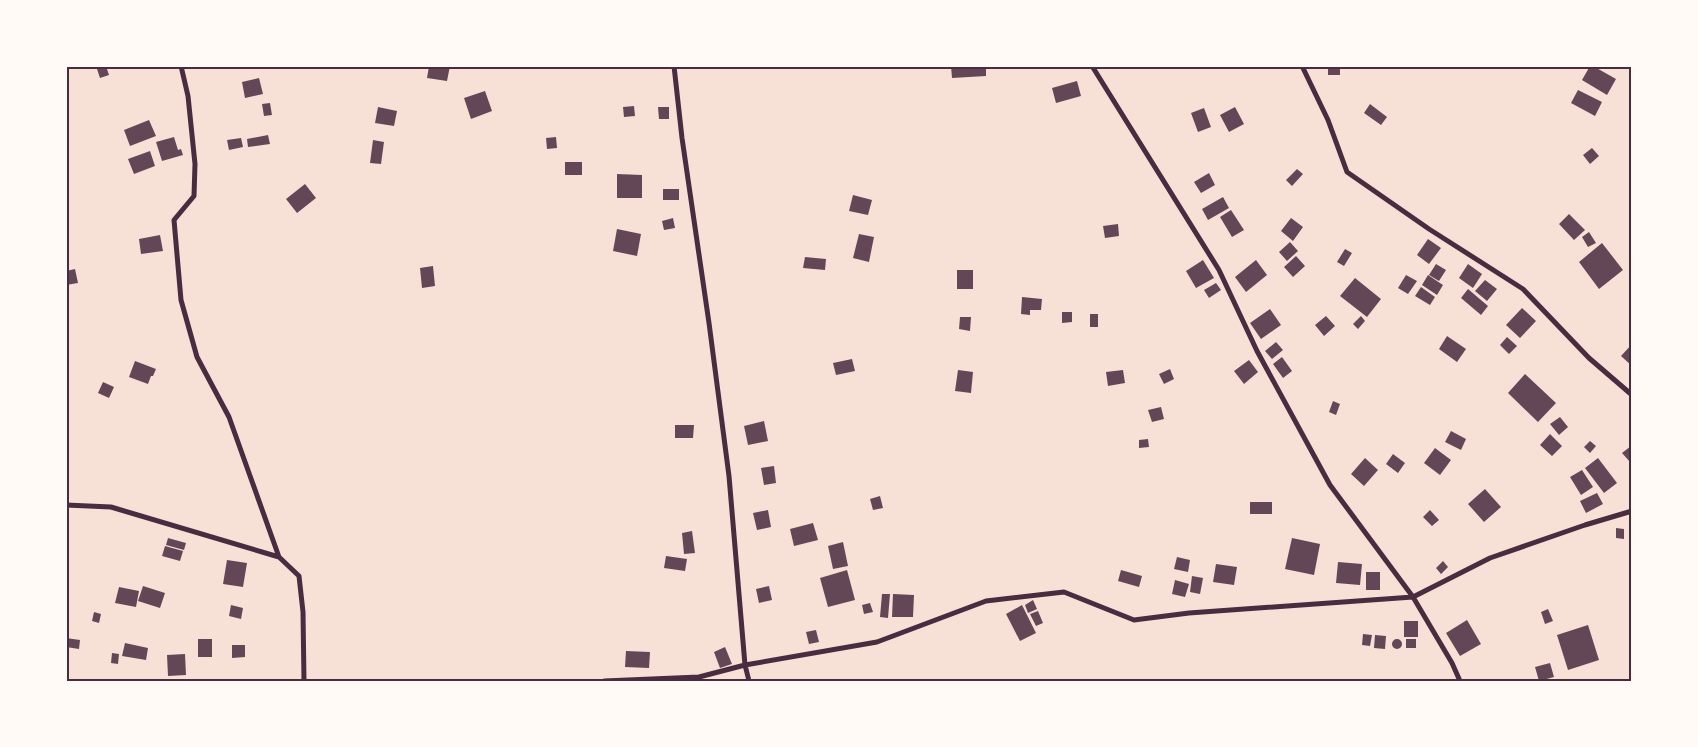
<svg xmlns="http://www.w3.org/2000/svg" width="1698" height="747" font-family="Quicksand,sans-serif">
  <rect width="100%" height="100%" fill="#f7e1d7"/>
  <path fill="#644757" d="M96 66H106L109 75 100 78Z
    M429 66H450L447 81 427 78Z
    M951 66H986V76L952 78Z
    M1328 66H1340V75H1328Z
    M1590 66H1593L1616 79 1607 95 1582 80Z
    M259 78 263 94 245 98 242 82Z
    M1077 81 1081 96 1056 103 1052 88Z
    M1578 90 1602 102 1595 116 1571 103Z
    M485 91 492 111 471 119 464 98Z
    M270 103 272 115 264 116 262 104Z
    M1370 104 1387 117 1381 125 1364 113Z
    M634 106 635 116 624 117 623 107Z
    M378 107 397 111 394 126 375 123Z
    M658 107H669V119H659Z
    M1235 107 1244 124 1229 132 1220 115Z
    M1204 108 1211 127 1198 132 1191 113Z
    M149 120 156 136 130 146 124 130Z
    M268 135 270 144 248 147 247 139Z
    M174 137 178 150 181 149 183 155 162 161 156 142Z
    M556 137 557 148 547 149 546 138Z
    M241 138 243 147 229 150 227 140Z
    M373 140 384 142 381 164 370 163Z
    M1592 148 1599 156 1590 164 1583 155Z
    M150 151 155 166 134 174 128 159Z
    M565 162H582V175H565Z
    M1297 169 1303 174 1292 186 1286 180Z
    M1209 173 1215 185 1201 193 1194 182Z
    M617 174 642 175V198H617Z
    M305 184 316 198 297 213 286 199Z
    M663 189H679V200H663Z
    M853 195 872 200 868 215 849 211Z
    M1223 197 1229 208 1208 220 1202 209Z
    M1231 210 1244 230 1232 237 1220 217Z
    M1569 214 1585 230 1574 240 1559 224Z
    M673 218 675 228 664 230 662 221Z
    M1291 218 1303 227 1293 241 1281 231Z
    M1118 224 1119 236 1105 238 1103 226Z
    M617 229 641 234 637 256 613 251Z
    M1589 232 1596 243 1588 247 1582 237Z
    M859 234 874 237 869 262 853 258Z
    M160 235 163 251 141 254 139 239Z
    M1428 239 1441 248 1429 264 1417 255Z
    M1290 242 1298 251 1287 261 1279 252Z
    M1602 243 1623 270 1599 289 1579 262Z
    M1345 249 1352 253 1344 266 1337 262Z
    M1296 256 1305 266 1293 277 1284 267Z
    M805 257 826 259 825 270 803 268Z
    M1203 260 1214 278 1196 288 1186 271Z
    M1256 260 1267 275 1246 292 1235 277Z
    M1436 264 1446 270 1439 281 1429 275Z
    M1468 264 1482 274 1473 288 1459 278Z
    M433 266 435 286 422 288 420 268Z
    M75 269 78 283 66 285V271Z
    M957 270H973V289H957Z
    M1406 275 1417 281 1408 294 1398 288Z
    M1428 275 1443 285 1437 295 1422 285Z
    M1355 278 1381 299 1367 317 1340 296Z
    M1485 280 1497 289 1487 301 1475 291Z
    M1216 283 1221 290 1209 298 1204 290Z
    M1421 287 1435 297 1430 305 1415 296Z
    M1468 289 1488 306 1481 315 1461 298Z
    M1022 297 1042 299 1041 310H1030V315L1021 314Z
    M1522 308 1536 321 1520 338 1506 325Z
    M1270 309 1281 325 1261 339 1250 323Z
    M1062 312H1072V322L1062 323Z
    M1090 314H1098V327H1090Z
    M1326 316 1335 326 1324 336 1315 325Z
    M1361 316 1365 321 1358 329 1353 324Z
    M960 317H971L970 331 959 329Z
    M1447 336 1466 349 1457 362 1439 349Z
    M1507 337 1517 346 1509 354 1500 345Z
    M1276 342 1283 350 1272 359 1265 351Z
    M1632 344V366L1621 356Z
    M1282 357 1292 371 1283 378 1273 364Z
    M852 359 855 371 836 375 833 363Z
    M1249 360 1258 372 1244 384 1234 371Z
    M135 361 156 369 153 376H151L148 384 129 377Z
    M1170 369 1174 379 1164 384 1159 374Z
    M958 370 973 372 971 393 955 391Z
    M1123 370 1125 383 1108 386 1106 372Z
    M1525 374 1556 403 1538 422 1508 393Z
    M103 382 114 387 109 398 98 393Z
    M1333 401 1340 404 1336 415 1329 412Z
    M1161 407 1164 419 1152 422 1148 410Z
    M1560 417 1568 427 1559 435 1550 424Z
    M764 421 768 441 748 445 744 426Z
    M675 425H694L693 438H675Z
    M1451 431 1466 439 1461 450 1445 442Z
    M1550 434 1562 446 1552 456 1540 445Z
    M1148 439 1149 447 1139 448V440Z
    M1590 441 1596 446 1590 453 1584 447Z
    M1631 446 1632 461 1630 462 1622 453Z
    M1435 448 1451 460 1440 475 1424 463Z
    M1393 454 1405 463 1398 473 1386 464Z
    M1365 458 1378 470 1364 486 1351 474Z
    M1598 458 1617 483 1604 493 1585 468Z
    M774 466 776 483 764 485 761 468Z
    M1582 470 1593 487 1581 495 1570 477Z
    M1485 489 1501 507 1484 522 1468 504Z
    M1597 493 1603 504 1586 513 1580 501Z
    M880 496 883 508 873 510 870 499Z
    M1250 502H1272V514H1250Z
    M768 510 771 527 757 530 753 513Z
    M1430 510 1439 520 1432 526 1423 517Z
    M813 523 818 540 794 546 790 529Z
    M1616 528 1624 529V539L1616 538Z
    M692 531 695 553 684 554 682 533Z
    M168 538 186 543 184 550 166 545Z
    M1292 538 1320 544 1314 575 1285 569Z
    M843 542 848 566 833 569 828 546Z
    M165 546 183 551 180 561 162 556Z
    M666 556 687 559 685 571 664 568Z
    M1177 557 1190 560 1188 572 1174 569Z
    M227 560 247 563 243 587 223 584Z
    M1443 561 1448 567 1441 574 1436 568Z
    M1338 562 1362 564 1360 585 1336 583Z
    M1216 564 1237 567 1234 585 1213 582Z
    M847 570 855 600 828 607 820 578Z
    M1121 570 1142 576 1139 587 1118 581Z
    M1366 572H1380V590H1366Z
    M1192 576 1203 578 1200 594 1190 592Z
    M1175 580 1189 584 1185 597 1172 594Z
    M143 586 165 593 160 608 138 601Z
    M769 586 772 600 759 603 756 589Z
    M119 587 139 591 136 607 115 603Z
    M882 594H890L888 618 880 617Z
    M893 594 914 595 913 617H892Z
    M1033 600 1037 609 1028 613 1025 605Z
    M870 603 873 612 864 614 862 605Z
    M231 605 243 608 241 619 229 616Z
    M1022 605 1036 633 1020 641 1006 614Z
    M1548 609 1553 621 1545 624 1541 612Z
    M1038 611 1043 623 1036 626 1030 614Z
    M94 612 101 614 99 623 92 621Z
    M1467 620 1481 644 1460 656 1446 633Z
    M1404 621H1418V637H1404Z
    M1588 625 1599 660 1568 670 1557 635Z
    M816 630 819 642 809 644 806 632Z
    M1363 634 1372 635 1370 646 1362 645Z
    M1375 635 1386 636 1385 649 1374 648Z
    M66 638 80 640 79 649 66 647Z
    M1392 644a5 5 0 1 1 10 0a5 5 0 1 1-10 0Z
    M198 639H212V657H198Z
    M1406 639H1416V648H1406Z
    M125 643 148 648 146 660 122 656Z
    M232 645H245V657L232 658Z
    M725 647 732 664 720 668 714 652Z
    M626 651 650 652 649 668 625 667Z
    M112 653 119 654 118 664 111 663Z
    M185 654 186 675 168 676 167 655Z
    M1550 663 1554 677 1539 681 1535 667Z"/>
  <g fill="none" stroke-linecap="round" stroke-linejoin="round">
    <path stroke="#4a2c40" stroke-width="5" d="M181 66 188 96 195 164 194 196 174 220 181 300 197 357 229 417 279 557
      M674 66 682 138 709 323 729 476 745 665 749 681
      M1092 66 1219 270 1257 351 1330 485 1413 597 1452 663 1460 681
      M1302 66 1328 120 1347 172 1429 229 1523 289 1589 358 1632 395
      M66 505 111 507 279 557 299 576 303 612 304 681
      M604 681 699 677 745 665 877 642 986 601 1064 592 1134 620 1189 613 1413 597 1490 558 1585 525 1632 511"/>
  </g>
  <rect width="1698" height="747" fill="none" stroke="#fffaf5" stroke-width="135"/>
  <rect x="68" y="68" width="1562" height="612" fill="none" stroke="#4a2c40" stroke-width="2"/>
</svg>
